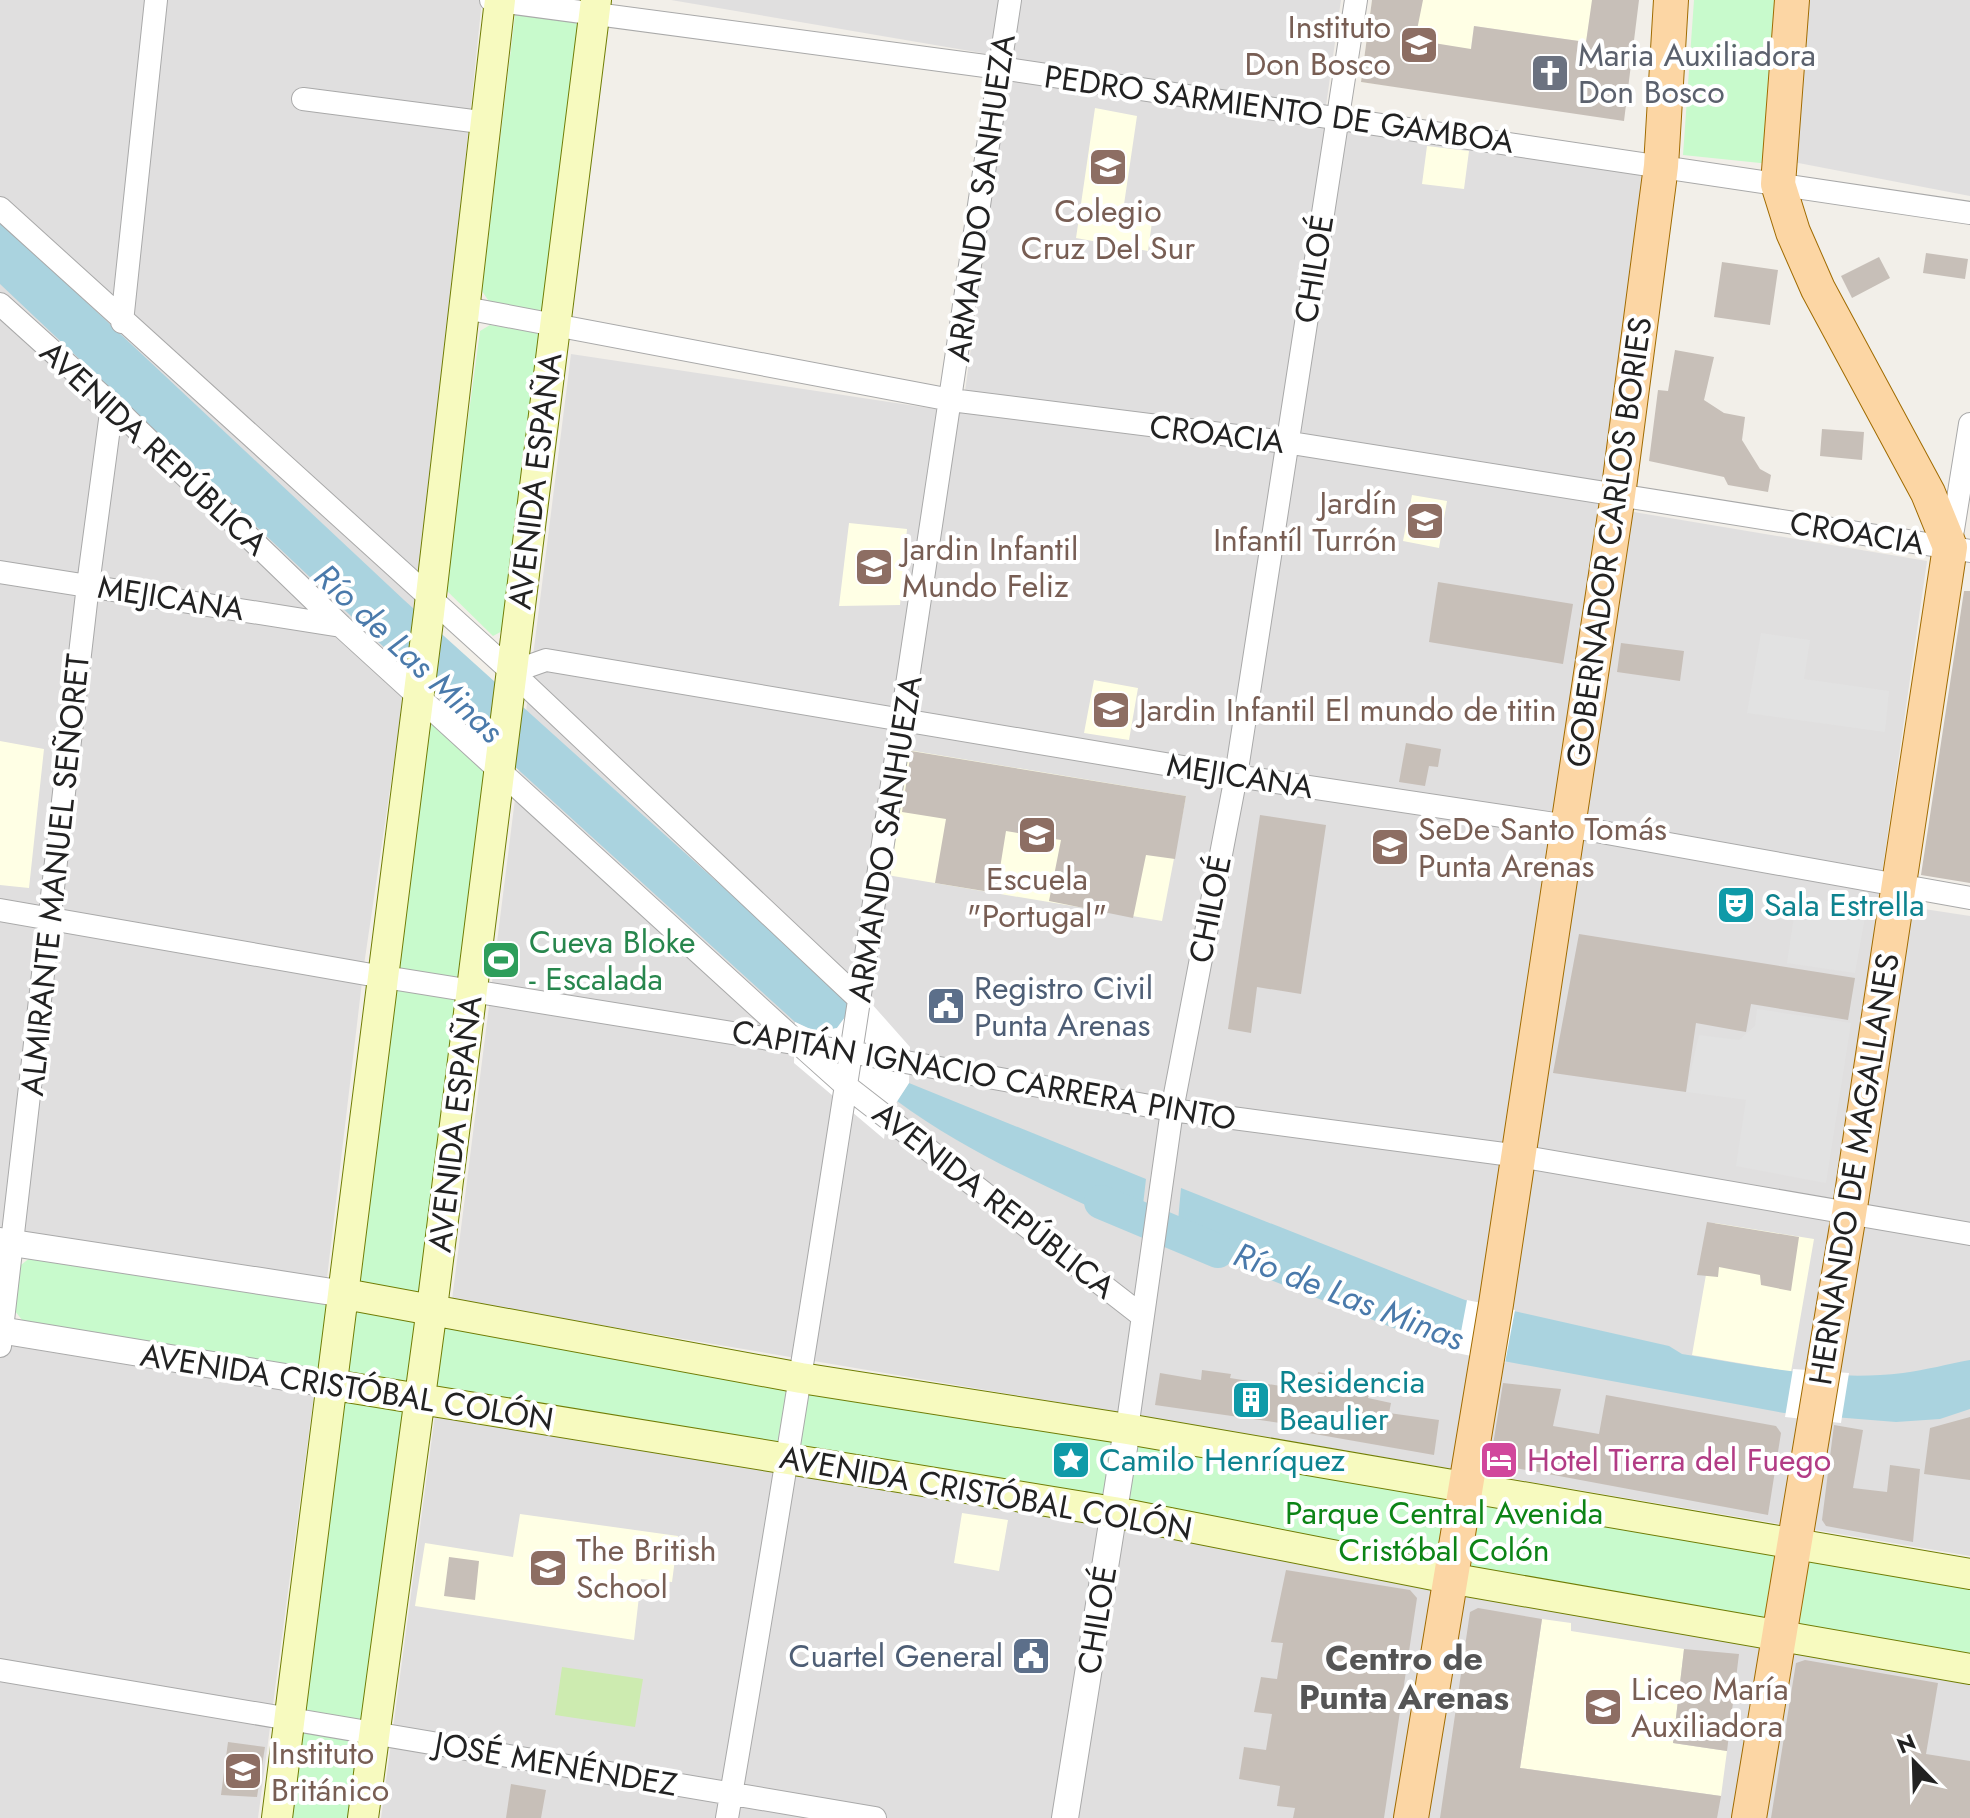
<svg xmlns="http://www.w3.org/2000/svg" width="1970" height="1818" font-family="Jost,sans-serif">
  <rect width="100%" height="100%" fill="#f2efe9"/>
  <path fill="#e0dfdf" d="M0 0H482L423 566 364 965 327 1278 322 1280 0 1231Z
    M671 0H1341L1323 127 1652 177 1604 507 1927 561 1878 902 1970 916V1556L452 1300 571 354 962 413 1011 58Z
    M1803 0H1970V196L1788 161Z
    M0 1344 314 1395 258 1818H0Z
    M435 1415 970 1503 1970 1679V1818H381Z"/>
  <path fill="#ffffe5" d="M1372 0H1593L1586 42 1474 26 1464 96 1361 82Z
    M1095 108 1137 116 1122 218 1152 222 1148 251 1076 238Z
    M1427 146 1469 151 1464 189 1422 184Z
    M1412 495 1447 501 1439 548 1403 541Z
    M849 523 907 529 900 605 839 606Z
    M1094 680 1138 688 1129 740 1084 733Z
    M0 741 44 749 29 888 0 885Z
    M908 750 1186 796 1162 921 887 875Z
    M1715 1223 1814 1239 1791 1372 1692 1355Z
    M962 1513 1008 1520 999 1571 954 1563Z
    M520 1514 678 1536 672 1582 641 1579 634 1640 415 1606 425 1543 513 1557Z
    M1542 1619 1571 1623V1631L1684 1649 1673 1743 1727 1751 1721 1796 1520 1768Z"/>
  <path fill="#cdebb0" d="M562 1667 643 1679 635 1727 555 1715Z"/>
  <path fill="#c8facc" d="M1694 0H1782L1770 164 1683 155Z
    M526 9 576 16 588 27 552 304 537 312 490 303 482 291 515 15Z
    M490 325 538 333 547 346 508 628 493 636 445 589 480 331Z
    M426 716 488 775 353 1818H285Z
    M31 1257 329 1304 320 1373 26 1325 15 1311 21 1265Z
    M438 1326 1970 1581V1662L428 1397Z"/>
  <path fill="#e2e2e2" d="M1761 633 1810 640 1804 679 1889 691 1885 732 1747 713Z
    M1797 896 1867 907 1855 973 1787 963Z
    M1757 1009 1851 1023 1826 1183 1736 1166 1746 1100 1686 1092 1699 1035 1739 1040 1755 1026Z"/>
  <path fill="#aad3df" d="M0 221 404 600 854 1005 837 1028 817 1033 795 1022 388 651 0 284Z
    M909 1083 1146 1179 1140 1231C1058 1191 971 1156 897 1101Z
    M1181 1188 1465 1300 1669 1346 1682 1354C1755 1366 1829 1382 1903 1373 1926 1370 1948 1364 1970 1360V1409L1940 1419 1896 1422 1784 1413 1455 1352 1176 1243Z"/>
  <path fill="#fff" d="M855 985 910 1047 909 1083 887 1117 884 1139 794 1063 795 1022 817 1032 837 1028 854 1005Z
    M1467 1300 1515 1310 1505 1363 1457 1353Z
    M1793 1369 1849 1373 1841 1423 1785 1417Z"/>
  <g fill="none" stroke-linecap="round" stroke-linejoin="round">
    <path stroke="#aad3df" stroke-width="34" d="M1101 1202 1218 1251"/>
  </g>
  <path fill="#c7bfb8" d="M1372 0H1423L1415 40 1471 49 1474 26 1586 42 1592 0H1639L1624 121 1361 82Z
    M1926 253 1968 259 1965 279 1923 273Z
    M1879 257 1890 278 1852 298 1841 276Z
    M1722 262 1778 270 1770 325 1714 317Z
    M1675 350 1714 357 1704 400 1724 413 1745 417 1742 440 1760 469 1771 475 1768 492 1728 485 1724 477 1649 461 1658 390 1668 391Z
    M1822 429 1864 432 1862 460 1820 456Z
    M1438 582 1573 604 1563 664 1429 642Z
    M1964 591H1970V883L1921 875Z
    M1621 643 1684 651 1680 681 1617 672Z
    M1406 743 1441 749 1438 767 1429 766 1425 786 1399 782Z
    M911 751 1186 796 1175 859 1146 855 1133 918 1049 901 1061 840 1006 831 996 893 935 883 946 819 902 812Z
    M1260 815 1326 825 1301 994 1257 987 1251 1033 1228 1029Z
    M1579 934 1855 978 1848 1020 1751 1004 1746 1032 1696 1023 1686 1092 1553 1073Z
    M1707 1222 1799 1237 1791 1291 1761 1285 1760 1275 1719 1267 1718 1277 1697 1275Z
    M1202 1370 1231 1374 1230 1378 1293 1388 1295 1379 1316 1382 1318 1372 1372 1382 1368 1398 1391 1403 1389 1413 1439 1420 1434 1455 1286 1429 1287 1424 1155 1405 1160 1373 1201 1380Z
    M1503 1383 1561 1389 1553 1426 1599 1434 1606 1395 1776 1426 1781 1433 1768 1515 1494 1464 1491 1457Z
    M1970 1417V1480L1924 1474 1930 1428Z
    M1834 1425 1863 1430 1853 1488 1887 1492 1890 1465 1920 1469 1913 1542 1826 1526 1822 1520Z
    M449 1557 479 1561 475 1600 444 1596Z
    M1286 1570 1410 1590 1417 1598 1384 1818H1293L1295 1808 1277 1806 1280 1786 1239 1779 1244 1747 1266 1750 1272 1714 1254 1712 1261 1677 1277 1679 1283 1643 1271 1642Z
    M1478 1608 1542 1619 1520 1768 1721 1796 1717 1818H1440L1470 1612Z
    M1684 1649 1739 1654 1727 1751 1673 1743Z
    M1805 1660 1938 1683 1926 1754 1970 1761V1818H1771L1796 1663Z
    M228 1742 265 1747 257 1797 221 1795Z
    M511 1784 546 1790 541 1818H506Z"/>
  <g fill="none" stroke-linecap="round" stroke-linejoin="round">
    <g stroke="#a9a9a9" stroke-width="24">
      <path id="minor" d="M491 0 1000 68 1970 213
        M303 99 488 123
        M0 208 512 672 860 1000
        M0 304 112 405 341 626 798 1043 845 1085 1141 1315
        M465 308 951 400 1285 442 1970 551
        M122 322 156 0
        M1951 542 1970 424
        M0 572 341 626
        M512 672 546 660 1236 776 1568 826 1970 898
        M0 910 366 974 850 1052 1172 1110 1519 1156 1970 1234
        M0 1346 88 585 112 405
        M1127 1429 1172 1110 1236 776 1356 0
        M0 1670 875 1818
        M727 1818C831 1213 918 606 1010 0"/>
    </g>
    <g stroke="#a9a9a9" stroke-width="28">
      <path id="tertiary" d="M0 1241 345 1294
        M0 1330 334 1385
        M1065 1818 1127 1429"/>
    </g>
    <g stroke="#707d05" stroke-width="32">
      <path id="secondary" d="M345 1294 801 1378 1127 1429 1970 1574
        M334 1385 1114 1512 1449 1578 1970 1669
        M277 1818 429 613 500 0
        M363 1818 432 1308 596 0"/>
    </g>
    <g stroke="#a06b00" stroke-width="36">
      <path id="primary" d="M1411 1818 1496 1304 1618 495 1661 166 1671 0
        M1749 1818 1849 1214 1950 547 1928 493 1818 289 1793 232 1778 184 1792 0"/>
    </g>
    <use href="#minor" stroke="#fff" stroke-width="22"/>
    <use href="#tertiary" stroke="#fff" stroke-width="26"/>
    <use href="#secondary" stroke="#f7fabf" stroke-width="30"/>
    <use href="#primary" stroke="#fcd6a4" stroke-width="34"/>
  </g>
  <defs>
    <g id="school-square" transform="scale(2)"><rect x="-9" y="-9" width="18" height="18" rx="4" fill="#8d6e63" stroke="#fff"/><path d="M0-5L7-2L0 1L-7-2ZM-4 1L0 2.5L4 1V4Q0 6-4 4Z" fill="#fff"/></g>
    <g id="church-square" transform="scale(2)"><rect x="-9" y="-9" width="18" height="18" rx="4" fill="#6b7280" stroke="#fff"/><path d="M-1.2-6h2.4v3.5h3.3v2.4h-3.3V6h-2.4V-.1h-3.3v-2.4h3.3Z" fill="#fff"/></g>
    <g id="university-square" transform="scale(2)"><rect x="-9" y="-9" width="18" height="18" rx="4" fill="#8d6e63" stroke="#fff"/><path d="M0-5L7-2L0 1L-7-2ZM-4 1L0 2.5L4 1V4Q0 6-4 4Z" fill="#fff"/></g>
    <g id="theatre-square" transform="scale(2)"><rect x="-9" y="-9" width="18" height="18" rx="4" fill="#0f9aa8" stroke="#fff"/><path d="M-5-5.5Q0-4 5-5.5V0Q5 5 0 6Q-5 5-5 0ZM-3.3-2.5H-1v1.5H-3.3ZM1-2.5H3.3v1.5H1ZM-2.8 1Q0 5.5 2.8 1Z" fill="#fff"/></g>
    <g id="stadium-square" transform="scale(2)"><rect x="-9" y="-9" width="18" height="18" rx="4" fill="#2e9e5b" stroke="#fff"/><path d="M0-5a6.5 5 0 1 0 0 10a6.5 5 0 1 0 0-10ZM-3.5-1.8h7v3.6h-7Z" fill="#fff"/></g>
    <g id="civic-square" transform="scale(2)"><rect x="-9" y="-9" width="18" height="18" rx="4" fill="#5c6f8a" stroke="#fff"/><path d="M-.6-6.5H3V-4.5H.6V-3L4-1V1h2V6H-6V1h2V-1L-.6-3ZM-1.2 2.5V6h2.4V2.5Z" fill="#fff"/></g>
    <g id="building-square" transform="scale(2)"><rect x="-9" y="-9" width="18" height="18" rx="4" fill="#0f9aa8" stroke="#fff"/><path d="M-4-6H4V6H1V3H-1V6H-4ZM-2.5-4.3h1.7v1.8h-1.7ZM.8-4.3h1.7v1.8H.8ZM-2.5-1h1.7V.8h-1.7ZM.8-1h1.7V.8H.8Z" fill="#fff"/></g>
    <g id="sight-square" transform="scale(2)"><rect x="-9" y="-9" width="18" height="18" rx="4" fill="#0f9aa8" stroke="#fff"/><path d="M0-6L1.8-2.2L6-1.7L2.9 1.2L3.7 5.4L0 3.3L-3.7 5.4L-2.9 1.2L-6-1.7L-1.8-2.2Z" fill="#fff"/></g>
    <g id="hotel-square" transform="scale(2)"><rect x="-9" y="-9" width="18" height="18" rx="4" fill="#d1479c" stroke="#fff"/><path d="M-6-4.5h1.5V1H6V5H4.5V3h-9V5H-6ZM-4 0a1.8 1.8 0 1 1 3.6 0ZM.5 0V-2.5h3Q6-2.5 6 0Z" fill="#fff"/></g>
  </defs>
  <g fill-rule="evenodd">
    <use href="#school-square" x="1419" y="45"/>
    <use href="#church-square" x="1550" y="73"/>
    <use href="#school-square" x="1108" y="167"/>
    <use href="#school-square" x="1425" y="521"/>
    <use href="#school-square" x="874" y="567"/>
    <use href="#school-square" x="1111" y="710"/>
    <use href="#school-square" x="1037" y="835"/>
    <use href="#university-square" x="1390" y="847"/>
    <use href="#theatre-square" x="1736" y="905"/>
    <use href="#stadium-square" x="501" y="960"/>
    <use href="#civic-square" x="946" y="1006"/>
    <use href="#building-square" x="1251" y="1400"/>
    <use href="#sight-square" x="1071" y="1460"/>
    <use href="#hotel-square" x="1499" y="1460"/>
    <use href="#school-square" x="548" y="1568"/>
    <use href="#civic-square" x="1031" y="1656"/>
    <use href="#school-square" x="1603" y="1707"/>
    <use href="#university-square" x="243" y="1771"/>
  </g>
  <g text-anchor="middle" stroke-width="8" stroke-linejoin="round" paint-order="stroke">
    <g font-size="32" fill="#785e54" stroke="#fff" text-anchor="start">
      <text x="1391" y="38" text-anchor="end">Instituto<tspan x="1391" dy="37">Don Bosco</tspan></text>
      <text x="1108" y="222" text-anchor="middle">Colegio<tspan x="1108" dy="37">Cruz Del Sur</tspan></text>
      <text x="1397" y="514" text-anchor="end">Jardín<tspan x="1397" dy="37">Infantíl Turrón</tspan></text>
      <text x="902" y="560">Jardin Infantil<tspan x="902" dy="37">Mundo Feliz</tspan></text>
      <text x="1139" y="721">Jardin Infantil El mundo de titin</text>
      <text x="1418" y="840">SeDe Santo Tomás<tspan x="1418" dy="37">Punta Arenas</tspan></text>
      <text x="1037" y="890" text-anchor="middle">Escuela<tspan x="1037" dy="37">"Portugal"</tspan></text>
      <text x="576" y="1561">The British<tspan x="576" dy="37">School</tspan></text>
      <text x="1631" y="1700">Liceo María<tspan x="1631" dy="37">Auxiliadora</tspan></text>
      <text x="271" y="1764">Instituto<tspan x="271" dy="37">Británico</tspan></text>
    </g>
    <g font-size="32" fill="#5b616d" stroke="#fff" text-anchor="start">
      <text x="1578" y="66">Maria Auxiliadora<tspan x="1578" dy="37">Don Bosco</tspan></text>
    </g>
    <g font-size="32" fill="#222" stroke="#fff">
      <text transform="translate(1279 109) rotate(8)" y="11">PEDRO SARMIENTO DE GAMBOA</text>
      <text transform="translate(981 198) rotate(-82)" y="11">ARMANDO SANHUEZA</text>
      <text transform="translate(1314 269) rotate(-81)" y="11">CHILOÉ</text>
      <text transform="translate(1217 434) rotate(7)" y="11">CROACIA</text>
      <text transform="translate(154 448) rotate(43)" y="11">AVENIDA REPÚBLICA</text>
      <text transform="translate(535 481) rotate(-83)" y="11">AVENIDA ESPAÑA</text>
      <text transform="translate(1857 533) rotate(9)" y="11">CROACIA</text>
      <text transform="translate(1609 542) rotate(-82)" y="11">GOBERNADOR CARLOS BORIES</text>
      <text transform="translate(171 598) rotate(9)" y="11">MEJICANA</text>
      <text transform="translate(1240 776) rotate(9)" y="11">MEJICANA</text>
      <text transform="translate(885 839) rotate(-81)" y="11">ARMANDO SANHUEZA</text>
      <text transform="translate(55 875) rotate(-84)" y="11">ALMIRANTE MANUEL SEÑORET</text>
      <text transform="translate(1210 909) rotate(-79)" y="11">CHILOÉ</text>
      <text transform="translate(984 1075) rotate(10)" y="11">CAPITÁN IGNACIO CARRERA PINTO</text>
      <text transform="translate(455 1124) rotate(-83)" y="11">AVENIDA ESPAÑA</text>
      <text transform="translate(1854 1169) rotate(-81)" y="11">HERNANDO DE MAGALLANES</text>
      <text transform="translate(994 1200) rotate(38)" y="11">AVENIDA REPÚBLICA</text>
      <text transform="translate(347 1387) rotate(9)" y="11">AVENIDA CRISTÓBAL COLÓN</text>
      <text transform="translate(986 1493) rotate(10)" y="11">AVENIDA CRISTÓBAL COLÓN</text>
      <text transform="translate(1097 1620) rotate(-81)" y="11">CHILOÉ</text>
      <text transform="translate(556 1764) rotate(10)" y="11">JOSÉ MENÉNDEZ</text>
    </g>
    <g font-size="32" fill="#0d838f" stroke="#fff" text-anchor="start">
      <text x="1764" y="916">Sala Estrella</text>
      <text x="1279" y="1393">Residencia<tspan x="1279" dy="37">Beaulier</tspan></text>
      <text x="1099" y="1471">Camilo Henríquez</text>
    </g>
    <g font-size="32" fill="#27864d" stroke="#fff" text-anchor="start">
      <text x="529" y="953">Cueva Bloke<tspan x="529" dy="37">- Escalada</tspan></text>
    </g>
    <g font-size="32" fill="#4e5e75" stroke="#fff" text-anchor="start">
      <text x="974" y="999">Registro Civil<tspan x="974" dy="37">Punta Arenas</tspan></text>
      <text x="1003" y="1667" text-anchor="end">Cuartel General</text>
    </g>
    <g font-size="32" fill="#b23c85" stroke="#fff" text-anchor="start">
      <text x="1527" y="1471">Hotel Tierra del Fuego</text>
    </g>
    <g font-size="32" fill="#0c8416" stroke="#fff">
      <text x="1444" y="1524">Parque Central Avenida<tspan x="1444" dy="37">Cristóbal Colón</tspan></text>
    </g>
    <g font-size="34" font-style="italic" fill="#4a7aab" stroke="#fff">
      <text transform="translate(409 653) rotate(43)" y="12">Río de Las Minas</text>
      <text transform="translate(1349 1296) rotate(21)" y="12">Río de Las Minas</text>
    </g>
    <g font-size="34" font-weight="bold" fill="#555" stroke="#fff">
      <text x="1404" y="1670">Centro de<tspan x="1404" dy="39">Punta Arenas</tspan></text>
    </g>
  </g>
  <g transform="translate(1914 1762) rotate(337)" stroke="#ffffff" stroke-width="6" paint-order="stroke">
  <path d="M0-6L14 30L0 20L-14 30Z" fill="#222222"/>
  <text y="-12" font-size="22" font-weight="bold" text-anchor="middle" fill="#222222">N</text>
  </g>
</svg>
